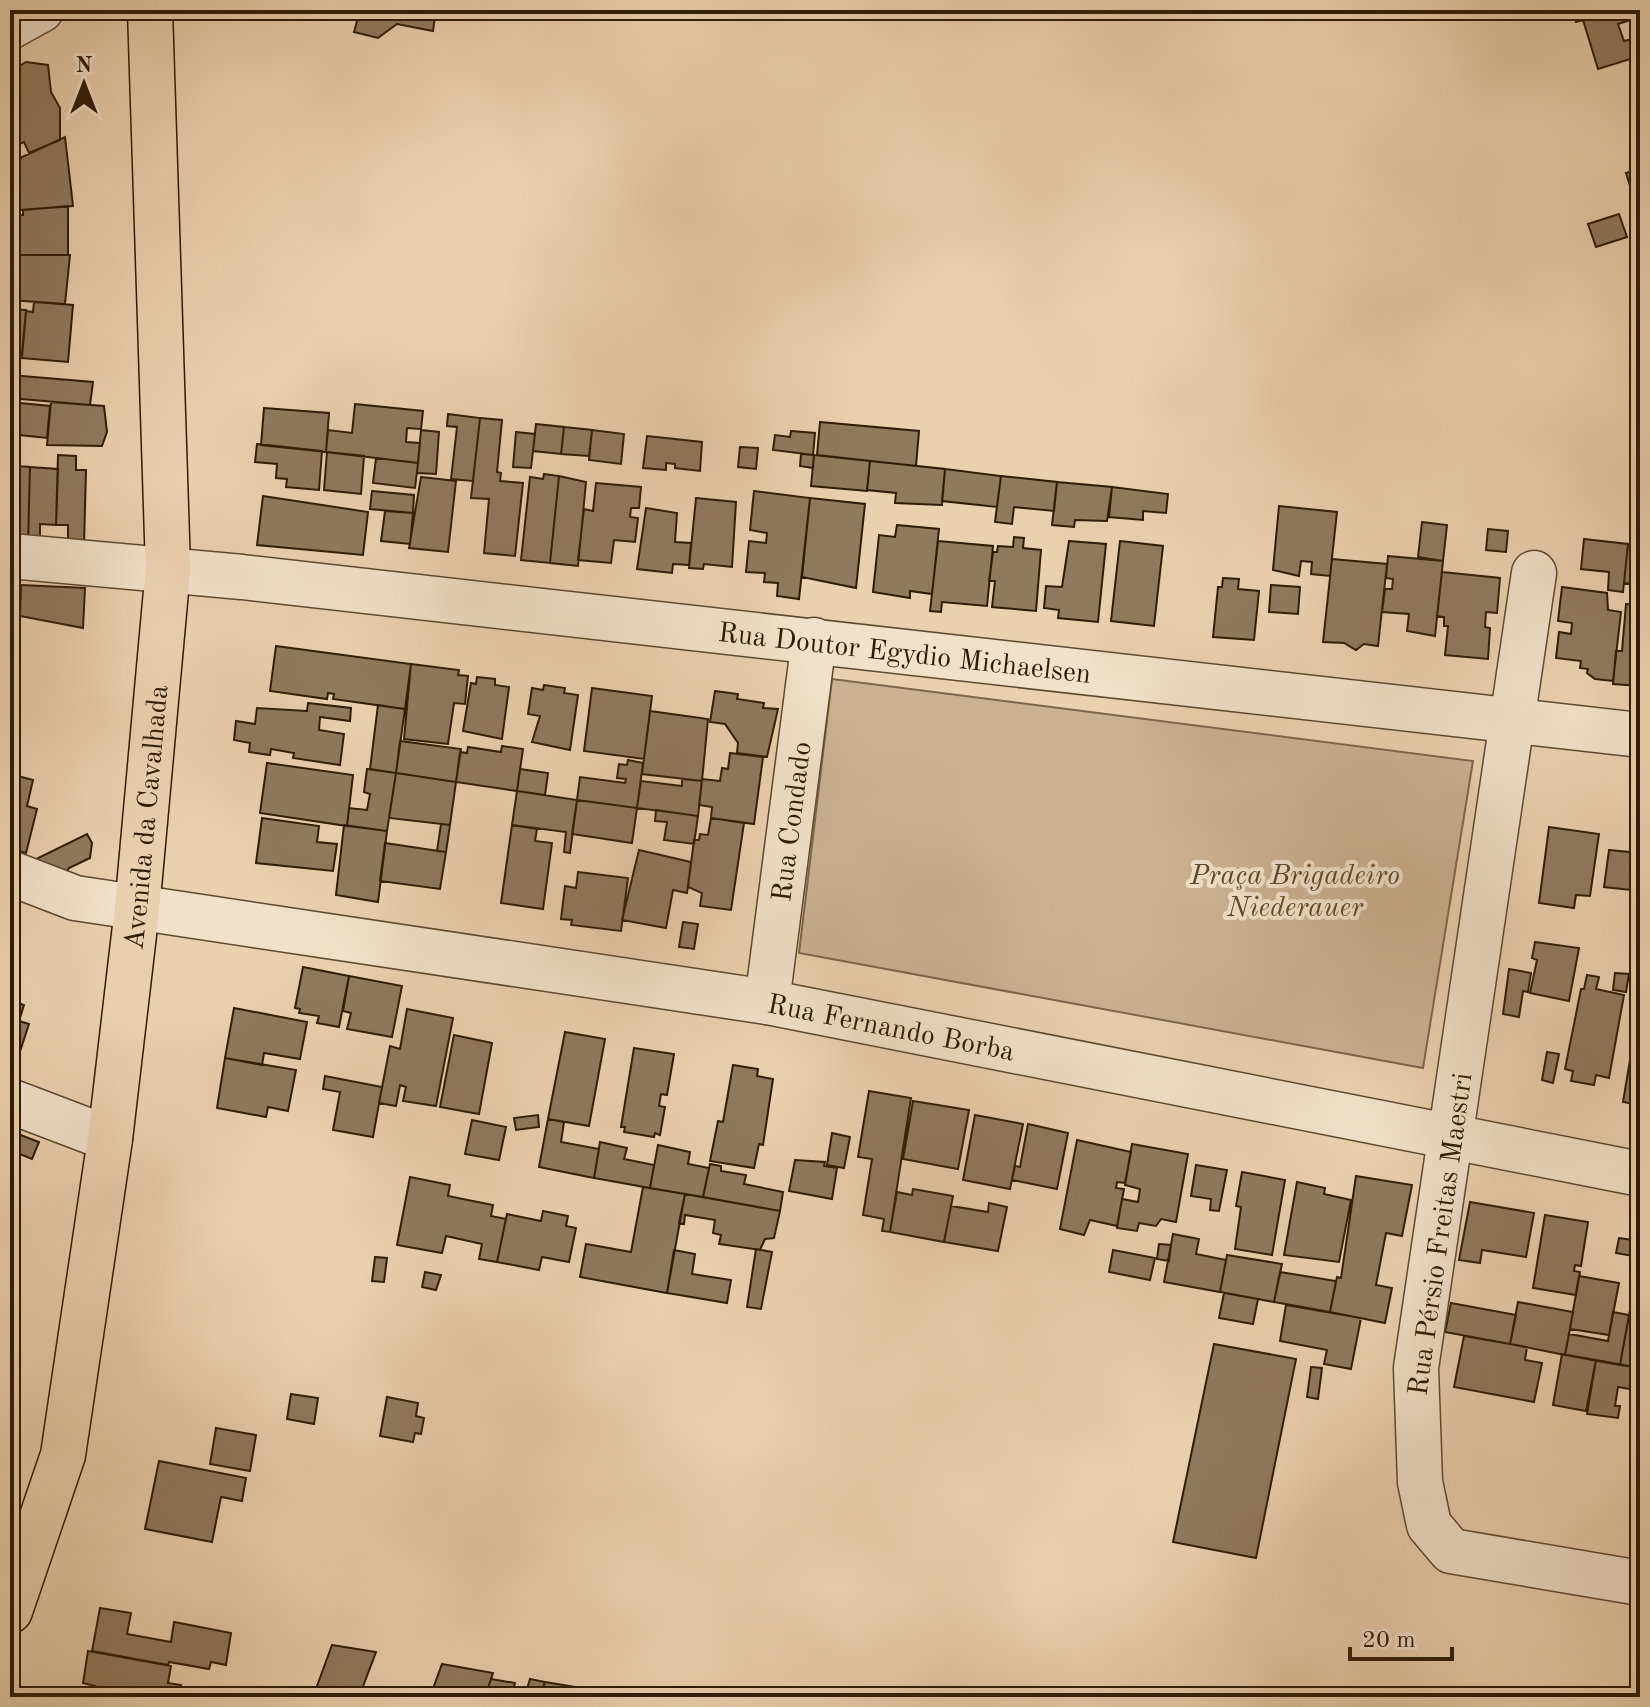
<svg xmlns="http://www.w3.org/2000/svg" width="1650" height="1707" font-family="'Old Standard TT',serif">
  <rect width="100%" height="100%" fill="#ead1ae"/>
  <filter id="stains"><feTurbulence type="fractalNoise" baseFrequency=".0025" numOctaves="4"/><feColorMatrix values="0 0 0 0 .2 0 0 0 0 .09 0 0 0 0 .02 0 0 0 .5 -.17"/></filter>
  <radialGradient id="worn" r=".72"><stop offset=".6" stop-color="#630" stop-opacity="0"/><stop offset="1" stop-color="#630" stop-opacity=".3"/></radialGradient>
  <path fill="#cab291" stroke="#7c674b" stroke-width="2" d="M832 679 1473 761 1423 1068 799 953Z"/>
  <path fill="#8f7a5d" stroke="#2d1c05" stroke-width="2" d="M360 10H436L433 31 397 24 378 38 354 32Z
    M1572 10H1640V17L1618 24 1624 41 1640 37V56L1598 69 1583 20 1576 22Z
    M26 62 48 65 51 92 60 108V140L29 153 24 142 15 146 10 135V72Z
    M65 137 73 206 20 210 19 198H13L12 167 22 157Z
    M1640 169V218L1626 173Z
    M68 206V255H10V215H23V210Z
    M1619 214 1627 237 1596 247 1588 224Z
    M10 255H70L65 304 10 300Z
    M34 302 73 305 68 362 22 358 26 311 33 312Z
    M10 309 26 310 22 354 10 353Z
    M10 375 93 382 90 405 10 398Z
    M10 402 50 406 47 438 10 434Z
    M51 402 104 406 107 432 102 446 47 445Z
    M355 404 423 411 421 429 407 428 406 442 420 443 418 463 326 452 328 430 352 433Z
    M264 408 329 413 326 452 261 445Z
    M448 414 480 418 473 481 451 479 457 427 447 426Z
    M480 418 502 420 497 472 501 473 500 481 523 483 515 556 484 553 489 499 471 498Z
    M820 422 919 431 916 466 817 455Z
    M536 424 564 427 561 454 533 451Z
    M564 427 592 430 589 456 561 454Z
    M421 430 439 432 436 474 417 473Z
    M592 430 624 434 621 464 589 460Z
    M791 431 815 433 813 455 773 450 775 435 790 437Z
    M516 432 535 434 531 468 513 467Z
    M647 436 702 442 700 471 675 468V464L666 463V470L643 468Z
    M257 444 322 451 319 490 286 487 287 479 276 478 277 464 255 462Z
    M740 447 758 448 756 469 738 467Z
    M327 452 364 456 361 494 324 490Z
    M801 454 814 455 813 468 800 466Z
    M58 455 76 456V470H86L84 545 68 544V525H56Z
    M814 455 870 461 867 491 811 486Z
    M376 458 418 463 415 488 373 483Z
    M870 461 945 469 942 505 895 503 896 493 867 490Z
    M15 466 30 467 28 543 15 542 16 524 10 523V468Z
    M30 467 58 469 56 525 40 524V543H28Z
    M945 469 1001 476 997 507 942 501Z
    M544 474 559 476 550 563 521 560 530 477 543 479Z
    M559 476 586 482 578 566 550 563Z
    M1001 476 1057 482 1054 511 1014 507 1012 524 995 522Z
    M421 477 456 481 448 552 409 548Z
    M1057 482 1112 487 1107 521 1075 520 1074 527 1052 525Z
    M596 483 641 487 639 508H631L630 517 638 518 635 542 614 540 611 563 578 560 584 509 593 511Z
    M1112 487 1168 494 1166 513 1143 511V520L1109 517Z
    M372 491 414 495 413 513 370 509Z
    M754 491 810 498 799 599 777 596 778 583 764 582 765 573 746 572 749 541 766 543 767 533 750 530Z
    M263 496 368 512 363 555 257 545Z
    M696 498 736 502 732 567 704 564 703 569 689 568Z
    M810 498 865 504 856 588 802 577Z
    M1279 506 1337 512 1330 576 1311 574 1312 562 1301 561 1299 576 1273 570Z
    M646 508 677 513 675 542 691 543 689 565 673 564 672 573 637 569Z
    M385 511 413 513 410 544 381 541Z
    M1422 522 1447 525 1443 561 1418 557Z
    M897 525 939 529 932 594 910 591V598L873 592 879 535 895 537Z
    M1488 529 1508 531 1506 552 1486 550Z
    M1014 537 1024 538 1023 548 1041 550 1036 611 992 607 995 581H989L993 552H997L998 546 1013 547Z
    M1584 539 1628 544 1623 592 1608 590 1609 572 1581 569Z
    M938 541 993 546 987 606 942 602 941 612 930 611Z
    M1069 541 1106 544 1098 622 1058 618 1059 610 1044 608 1046 586 1062 587Z
    M1120 541 1163 546 1154 626 1111 621Z
    M1628 544 1640 546V585L1624 583Z
    M1388 556 1443 561 1435 636 1407 631 1409 614 1382 612 1385 589H1392L1393 579 1386 578Z
    M1332 559 1387 564 1378 646 1364 644 1356 650 1344 643 1323 642Z
    M1442 572 1500 578 1497 613 1486 612 1485 627 1490 628 1488 659 1445 655 1448 626H1444V617L1437 616Z
    M1223 578 1239 579 1238 589 1259 591 1254 640 1213 637 1218 587H1222Z
    M21 585 85 588 83 628 20 616Z
    M1271 585 1300 587 1298 614 1269 612Z
    M1562 587 1607 593 1608 610 1621 612 1613 681 1595 679 1587 673 1588 669 1580 668 1581 661 1556 658 1559 632 1571 634 1572 623 1558 621Z
    M1626 604 1640 605V686L1613 684 1616 651H1622Z
    M276 646 411 664 405 709 333 699 334 694 328 693 327 699 270 691Z
    M411 664 459 670 458 675 468 676 465 704 454 703 448 744 404 739Z
    M477 677 495 679V685L509 687 502 739 463 731 471 683 476 684Z
    M544 685 565 688 564 693 578 695 570 750 532 742 540 716 528 714 532 688 543 690Z
    M592 688 652 696 644 759 584 751Z
    M715 691 738 694 737 699 764 703 763 708 778 709 767 757 737 753 738 743 725 724 710 722Z
    M308 703 351 708 350 721 320 717 319 730 344 734 340 765 293 758 294 753 271 749 270 755 249 752 250 743 234 740 236 721 255 724 257 708 307 711Z
    M378 705 405 709 396 773 370 769Z
    M650 711 708 719 702 781 642 774Z
    M400 741 461 749 456 782 396 773Z
    M502 746 523 749 517 791 456 782 460 752 467 753 468 747 501 752Z
    M730 753 763 757 754 824 711 818 712 807 699 805 702 779 720 781 722 768 728 769Z
    M628 760 643 763 637 808 577 800 580 777 625 783 626 779 617 778 619 764 627 765Z
    M267 763 353 775 347 826 260 813Z
    M367 769 396 773 387 831 347 826 349 808 367 810 370 794 364 792Z
    M520 769 548 773 545 795 517 791Z
    M396 773 456 782 450 825 389 818Z
    M10 774 33 780 27 806 37 809 26 853 13 850 10 862Z
    M682 779 702 781 698 816 637 808 641 781 682 786Z
    M517 791 577 800 570 853 564 852 566 832 512 825Z
    M577 800 637 808 632 843 572 834Z
    M656 810 698 816 694 844 664 840 667 822 655 821Z
    M262 818 319 826 317 842 337 844 333 871 256 863Z
    M711 818 744 823 731 910 700 906 702 893 688 887 694 840H699L700 834 708 835Z
    M441 824 450 825 446 852 437 851Z
    M344 825 387 831 378 902 336 895Z
    M512 825 537 829 535 841 552 843 543 909 501 903Z
    M1549 827 1599 834 1590 896 1576 895 1574 908 1539 903Z
    M87 834 92 843 90 858 69 868 58 887 32 861Z
    M385 843 446 852 440 889 380 881Z
    M639 850 691 862 687 893 673 890 666 928 622 920Z
    M1609 850 1640 853V891L1604 887Z
    M578 872 628 878 621 931 571 925 572 920 561 919 565 886 576 888Z
    M683 922 698 924 694 949 679 947Z
    M10 933 20 936 10 969Z
    M1535 942 1579 948 1569 1001 1530 993 1537 960 1532 958Z
    M303 967 349 976 339 1027 317 1023 319 1016 299 1013 300 1009 295 1008Z
    M1509 969 1531 973 1528 992 1523 991 1519 1017 1503 1014Z
    M1615 973 1629 974 1626 992 1613 990Z
    M1587 975 1599 977 1596 989 1624 995 1609 1078 1596 1075 1594 1085 1571 1081 1573 1071 1565 1069 1581 989H1584Z
    M349 976 402 986 392 1037 347 1029 351 1013 343 1011Z
    M10 1000 24 1005 19 1021 29 1024 11 1079Z
    M234 1008 307 1022 300 1059 264 1053 262 1065 225 1058Z
    M407 1009 453 1018 436 1106 403 1101 406 1087 400 1085 396 1106 379 1103 390 1046 400 1049Z
    M565 1032 605 1039 589 1126 548 1119Z
    M454 1035 492 1043 479 1114 440 1107Z
    M634 1048 674 1054 667 1095 661 1094 659 1106 665 1107 660 1135 655 1133 654 1137 624 1132 625 1127H621Z
    M1547 1052 1559 1054 1553 1083 1542 1080Z
    M1631 1054 1640 1055V1105L1623 1102Z
    M225 1058 296 1070 288 1111 268 1107 266 1117 217 1108Z
    M733 1065 758 1069 757 1076 773 1079 763 1145 759 1144 754 1168 710 1161 718 1121 723 1122Z
    M325 1076 382 1087 373 1137 333 1130 340 1092 323 1089Z
    M869 1091 911 1098 890 1232 882 1231 884 1219 863 1215 872 1159 858 1157Z
    M913 1101 969 1110 958 1169 903 1159Z
    M538 1115 539 1127 516 1130 514 1118Z
    M975 1115 1023 1124 1010 1189 963 1180Z
    M548 1119 564 1122 561 1142 599 1149 594 1178 539 1167Z
    M472 1120 506 1127 499 1160 465 1154Z
    M1028 1124 1068 1133 1057 1189 1012 1180 1015 1166 1020 1167Z
    M10 1131 39 1142 32 1159 10 1150Z
    M832 1133 850 1137 844 1168 827 1165Z
    M1077 1140 1131 1152 1125 1183 1117 1182 1116 1188 1124 1189 1117 1226 1090 1220 1084 1235 1060 1229Z
    M600 1142 627 1148 624 1159 654 1165 650 1188 594 1178Z
    M1132 1144 1188 1154 1176 1222 1161 1219 1156 1226 1139 1223 1137 1231 1117 1228 1122 1199 1138 1202 1140 1189 1125 1185Z
    M658 1145 690 1152 688 1164 709 1168 703 1197 650 1188Z
    M795 1160 825 1162 824 1166 837 1168 832 1199 789 1191Z
    M710 1164 721 1166V1171L746 1175 744 1184 783 1192 780 1211 703 1197Z
    M1196 1165 1227 1170 1219 1211 1210 1210 1211 1199 1191 1196Z
    M1242 1172 1285 1180 1272 1255 1235 1249 1241 1207 1236 1206Z
    M1356 1176 1412 1185 1402 1236 1386 1233 1376 1285 1392 1288 1385 1323 1330 1312 1337 1277 1341 1278Z
    M410 1177 450 1185 448 1196 493 1205 491 1216 506 1219 497 1262 479 1259 482 1244 446 1236 442 1253 397 1245Z
    M1297 1182 1325 1188 1324 1194 1351 1200 1339 1262 1284 1255Z
    M643 1187 685 1194 667 1293 580 1277 586 1244 631 1252Z
    M913 1189 953 1196 944 1242 890 1232 897 1192 912 1195Z
    M685 1194 780 1211 774 1238 765 1239 760 1250 719 1244 721 1235 713 1233 715 1220 685 1215 684 1224 679 1223Z
    M1470 1202 1534 1213 1526 1257 1482 1250 1480 1263 1459 1260Z
    M989 1203 1007 1207 998 1251 944 1242 951 1206 988 1212Z
    M543 1211 568 1216 566 1226 576 1228 569 1262 542 1257 539 1270 497 1262 507 1214 541 1221Z
    M1545 1215 1588 1222 1581 1266 1575 1265 1574 1271 1580 1272 1576 1295 1533 1288Z
    M1173 1234 1199 1239 1196 1254 1226 1260 1220 1292 1164 1282Z
    M1619 1238 1640 1241 1639 1257 1616 1253Z
    M1159 1244 1171 1245 1169 1261 1157 1259Z
    M756 1249 772 1252 761 1309 747 1307Z
    M674 1250 695 1254 692 1274 731 1280 727 1303 667 1293Z
    M1113 1250 1155 1258 1150 1280 1109 1272Z
    M1227 1255 1282 1264 1274 1302 1220 1292Z
    M375 1257 387 1258 384 1282 372 1281Z
    M425 1272 441 1275 436 1290 422 1287Z
    M1280 1272 1336 1281 1330 1312 1274 1302Z
    M1579 1276 1619 1283 1609 1335 1570 1329Z
    M1224 1293 1258 1299 1253 1324 1219 1318Z
    M1518 1302 1573 1312 1565 1355 1510 1344Z
    M1451 1303 1516 1315 1510 1344 1445 1332Z
    M1286 1305 1361 1318 1351 1369 1324 1364 1327 1350 1280 1341Z
    M1630 1310 1640 1312V1368L1620 1365Z
    M1613 1312 1629 1315 1620 1365 1565 1355 1569 1334 1608 1341Z
    M1464 1336 1527 1347 1525 1360 1542 1363 1534 1402 1454 1387Z
    M1214 1344 1296 1359 1256 1558 1173 1542Z
    M1562 1354 1596 1360 1586 1411 1553 1405Z
    M1596 1360 1635 1367 1630 1389 1618 1387 1615 1406H1620L1618 1418 1587 1414Z
    M1311 1367 1322 1368 1318 1399 1307 1397Z
    M291 1394 318 1398 314 1424 287 1419Z
    M387 1397 418 1403 416 1416 424 1418 421 1434 415 1433 413 1442 380 1436Z
    M216 1428 256 1435 250 1471 210 1464Z
    M159 1461 246 1478 242 1501 221 1497 212 1542 145 1529Z
    M100 1608 131 1613 127 1634 171 1642 174 1622 231 1633 226 1665 211 1662 209 1669 169 1662 168 1665 92 1651Z
    M332 1645 376 1652 359 1697H313Z
    M88 1651 171 1666 168 1683 181 1685 179 1697 93 1696 95 1686 83 1683Z
    M442 1664 493 1673 485 1697H430Z
    M491 1679 515 1683 511 1697H485Z
    M530 1679 545 1682 540 1697 525 1695Z
    M545 1682 576 1687 573 1697H540Z"/>
  <g fill="none" stroke-linecap="round" stroke-linejoin="round">
    <g stroke="#5c492f" stroke-width="47">
      <g id="minor">
        <path d="M10 27 41 10"/>
        <path id="s1" d="M10 556 242 577 1640 735"/>
        <path d="M1534 573 1416 1368 1420 1482 1429 1525 1451 1551 1640 1583"/>
        <path id="s2" d="M10 873 75 898 767 1002 1640 1174"/>
        <path id="s3" d="M767 1002 814 640"/>
        <path d="M10 1101 110 1139"/>
      </g>
    </g>
    <g stroke="#2d1c05" stroke-width="47">
      <g id="major">
        <path id="s4" d="M10 1611 63 1455 110 1139 137 909 168 569 150 10"/>
      </g>
    </g>
    <use href="#minor" stroke="#f1e1ca" stroke-width="44"/>
    <use href="#major" stroke="#ead1ae" stroke-width="44"/>
  </g>
  <g text-anchor="middle" stroke-width="8" stroke-linejoin="round" paint-order="stroke">
    <g font-size="28" fill="#2d1c05" stroke="#f1e1ca">
      <text dy="10" stroke="none"><textPath href="#s1" startOffset="900">Rua Doutor Egydio Michaelsen</textPath></text>
      <text dy="10" stroke="none"><textPath href="#s4" startOffset="808">Avenida da Cavalhada</textPath></text>
      <text dy="10" stroke="none"><textPath href="#s3" startOffset="182">Rua Condado</textPath></text>
      <text dy="10" stroke="none"><textPath href="#s2" startOffset="896">Rua Fernando Borba</textPath></text>
      <text transform="translate(1439 1234) rotate(-82)" y="10">Rua Pérsio Freitas Maestri</text>
    </g>
    <g font-size="28" font-style="italic" fill="#5c492f" stroke="#f1e1ca">
      <text x="1295" y="884">Praça Brigadeiro<tspan x="1295" dy="32">Niederauer</tspan></text>
    </g>
  </g>
  <rect width="1650" height="1707" fill="none" stroke="#ead1ae" stroke-width="40"/>
  <rect x="12" y="12" width="1626" height="1683" fill="none" stroke="#2d1c05" stroke-width="4"/>
  <rect x="20" y="20" width="1610" height="1667" fill="none" stroke="#2d1c05" stroke-width="2"/>
  <g transform="translate(84 84)" stroke="#f1e1ca" stroke-width="6" paint-order="stroke">
  <path d="M0-6L14 30L0 20L-14 30Z" fill="#2d1c05"/>
  <text y="-12" font-size="22" font-weight="bold" text-anchor="middle" fill="#2d1c05">N</text>
  </g>
  <path d="M1350 1647v12h102v-12" fill="none" stroke="#2d1c05" stroke-width="4"/>
  <text x="1362" y="1647" font-size="24" fill="#2d1c05" stroke="#f1e1ca" stroke-width="6" paint-order="stroke">20 m</text>
  <rect width="100%" height="100%" filter="url(#stains)"/>
  <rect width="100%" height="100%" fill="url(#worn)"/>
</svg>
